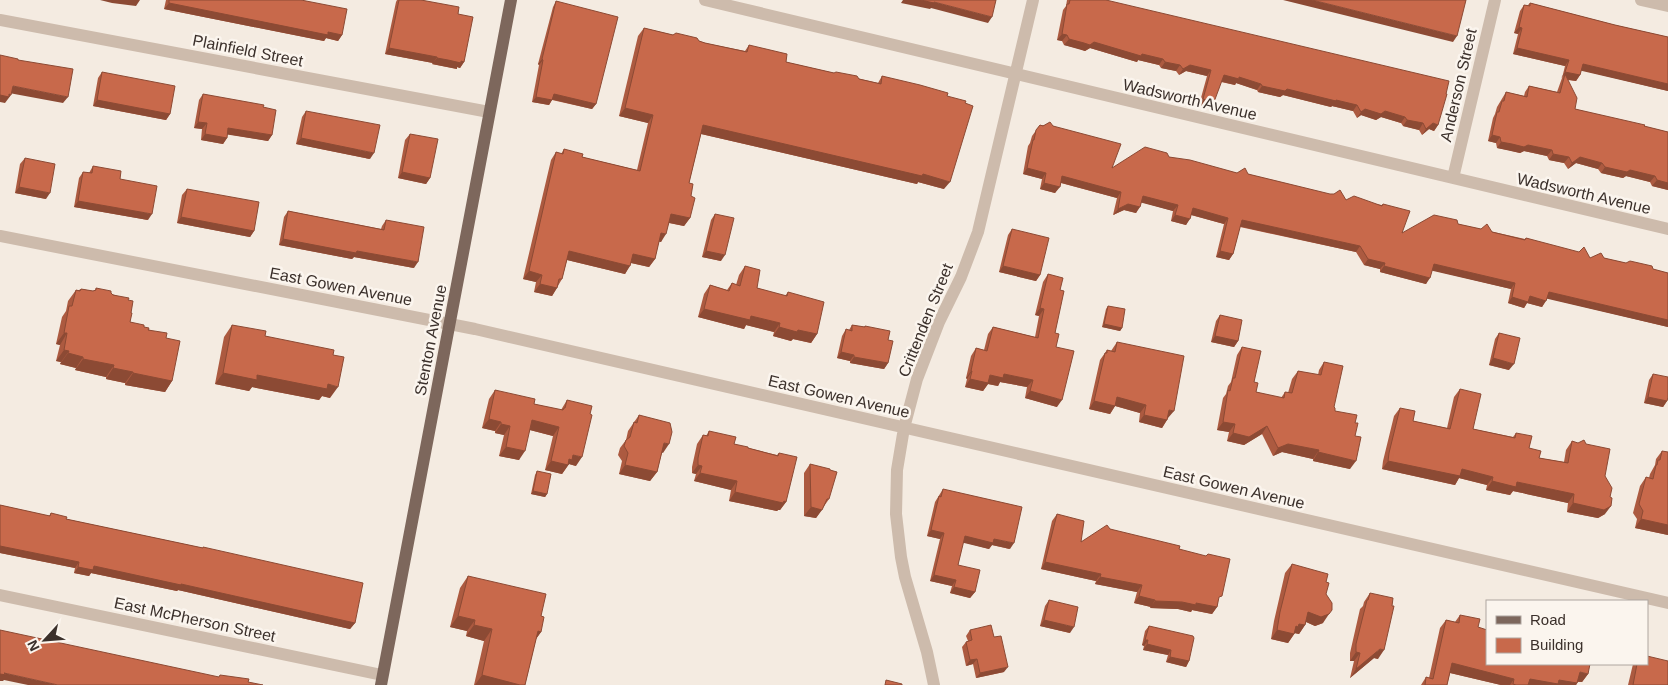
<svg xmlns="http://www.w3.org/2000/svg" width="1668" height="685" font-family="Helvetica,sans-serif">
  <rect width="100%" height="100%" fill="#f4ebe1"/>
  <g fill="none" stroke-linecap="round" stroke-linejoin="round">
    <path stroke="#cdbbac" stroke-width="12" d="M705 0 1668 229
      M1641 0 1668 6
      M0 20 489 112
      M1453 178 1495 0
      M0 236 475 329 1668 603
      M0 595 382 675
      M934 685 927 652 905 577 901 557 896 514 897 470 904 428 917 379 939 322 961 277 978 232 1033 0"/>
    <path stroke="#7d675c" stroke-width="12" d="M381 685 511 0"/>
  </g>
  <path fill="#ac5a40" d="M166 0H301L342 35 338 41 326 38 324 41 164 9Z
    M397 0H421L458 14 464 62 460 68 457 67V69L432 64 433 63 385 54 396 2Z
    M1067 0H1106L1438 125 1434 131 1429 129 1422 135 1419 130 1403 126 1401 123 1381 117 1376 120 1361 115 1357 118 1353 111 1332 106 1331 107 1283 95 1280 97 1258 92 1257 90 1236 83 1235 85 1221 82 1210 108 1199 105 1207 76 1186 71 1179 75 1176 71 1161 68 1159 65 1138 60 1137 62 1090 48 1085 51 1080 49 1064 45 1062 41 1057 40 1063 10 1066 6Z
    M556 1 596 104 592 109 552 100 549 105 532 102 539 65 538 64 553 7Z
    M1530 3 1615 25 1668 37V91L1581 70 1580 75 1576 81 1568 80 1575 109 1668 132V190L1652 186 1650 182 1626 176 1623 178 1601 173 1598 169 1576 163 1568 169 1564 163 1549 160 1547 156 1524 151 1520 153 1508 150 1497 148 1496 143 1488 141 1493 118 1495 114 1497 107 1506 92 1524 96 1525 92 1529 86 1557 92 1562 78 1565 66 1513 54 1518 34 1514 33 1520 11 1524 5H1528Z
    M644 28 699 41 705 43 745 51 749 45 786 62 878 83 882 76 947 96 944 189 918 182 917 184 701 134 689 183 691 196 690 218 684 226 669 223 661 242 659 241 655 259 649 267 631 263 625 274 567 260 562 279 552 296 534 292 536 282 523 279 551 160 556 152 561 154 564 149 582 157 637 170 648 123 619 116 638 36Z
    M102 72 170 114 166 120 93 106 98 78Z
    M203 94 263 107 272 135 268 141 227 134V138L223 144 201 140 202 129 194 128 199 100Z
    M306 111 370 159 296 144 302 117Z
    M1040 125 1053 126 1112 168 1169 157 1237 173 1248 174 1346 200 1382 205 1383 204 1402 233 1458 224 1525 239 1526 238 1590 258H1604L1668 273V327L1547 298 1542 307 1527 303 1524 308 1508 303 1511 289 1432 270 1426 284 1380 272V269L1364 265 1356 252 1240 227 1233 254 1229 260 1216 257 1224 224 1191 215 1186 225 1171 221 1173 211 1141 202 1136 213 1124 210 1113 215 1117 198 1061 183 1055 193 1040 189 1042 179 1023 174 1028 146 1030 143 1032 136Z
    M410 134 430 178 426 184 398 178 405 140Z
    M25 158 46 199 15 193 20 164Z
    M93 166 120 179 148 220 74 207 79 178 83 172 89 173Z
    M187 189 254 231 250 237 177 223 182 195Z
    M288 211 381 229 382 226 386 220 414 268 354 257 352 259 279 245 284 217Z
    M715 214 721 261 702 257 711 220Z
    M1012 229 1040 275 1036 281 999 272 1008 235Z
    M745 266 757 288 785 296 788 292 817 334 811 343 793 339 791 341 773 336 774 332 746 325 744 329 698 317 704 294 710 285 727 290 732 283 736 285 739 275Z
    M1048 274 1060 290 1055 333 1056 347 1057 407 1025 398 1027 387 1000 382 998 386 988 384 983 391 965 387 967 379 966 378 971 356 976 348 984 350 988 334 993 327 1035 337 1039 316 1035 315 1043 282Z
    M96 288 128 300 131 313 130 322 144 327 166 338 172 381 165 392 125 385V383L106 379V377L75 370 76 368 60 364 61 362 56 361 60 345 56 344 62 317 66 311 68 301 76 290H79L81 289 93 291 95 290Z
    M1108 306 1122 328 1120 331 1102 327 1106 309Z
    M1220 315 1238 341 1234 347 1211 342 1216 321Z
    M232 325 265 336 333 355 330 398 322 396 319 400 252 387 249 391 215 384 224 337Z
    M852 325 864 327 865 326 888 340V363L884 369 850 363V361L837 358 842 336 846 329 849 330Z
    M1499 333 1509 370 1489 365 1495 339Z
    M1117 342 1168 418 1162 428 1139 422 1140 413 1115 406 1110 414 1089 409 1100 360 1107 350 1111 351Z
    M1242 347 1254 382 1256 392 1281 398 1285 392 1288 393 1292 379 1298 371 1318 375 1319 370 1324 362 1335 411 1355 423 1350 469 1313 461V459L1282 452 1273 456 1262 434 1244 445 1227 441 1229 432 1217 430 1223 398 1226 394 1228 386 1231 382 1237 355Z
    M1653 374 1667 401 1663 407 1644 403 1649 380Z
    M1460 389 1473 429 1513 437 1516 433 1529 448 1539 458 1564 462 1566 450 1572 441 1605 476V514L1598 518 1567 512 1568 503 1513 491 1510 495 1486 490 1487 485 1459 478 1455 485 1382 469 1383 461 1394 416 1400 408 1413 421 1447 428 1454 397Z
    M495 390 534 404 561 410 567 400 576 466 569 464 562 474 545 470 553 436 530 430 519 460 499 456 504 435 495 433V431L482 428 489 399Z
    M639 415 663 453 662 452 657 472 650 481 619 474 622 461 618 455 620 448 626 440 628 431Z
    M709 431 734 444 748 448 777 455 779 453 786 502 780 510H778L777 511 729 501 731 490 694 481 696 474 692 473V467L697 444 703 435 706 436Z
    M1662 451 1668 535 1635 528 1637 519 1633 513 1640 486 1646 477 1649 478 1650 474 1655 465 1656 459Z
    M810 464 829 499 816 518 804 516V473Z
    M537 471 547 494 545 497 531 494 535 475Z
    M943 489 1010 549 992 545 989 549 963 542 958 565 975 592 970 598 950 593 952 586 930 581 940 539 927 536 935 502Z
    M0 505 49 516 51 513 66 519 203 548V547L355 623 350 629 178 590 177 591 91 573 89 576 74 573 75 568 0 553Z
    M1057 514 1081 542 1110 529 1179 549 1218 603 1217 607 1212 614 1192 610 1191 612 1178 609 1150 608 1151 607 1134 603 1137 592 1095 584 1096 581 1041 569 1052 521Z
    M1292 564 1326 582V594L1323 623 1315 626 1306 622 1305 625 1299 634 1295 633 1288 643 1271 639 1274 621 1285 573Z
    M468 576 541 616V632L536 639 525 685H474L484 641 466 636 467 631 450 627 460 588Z
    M1370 593 1378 659 1374 658 1350 678 1354 661H1350V653L1360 609 1363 606 1364 602Z
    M1049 600 1070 633 1040 626 1045 606Z
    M1460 615 1478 627 1487 664 1588 674 1582 682H1578L1576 685H1501L1450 673 1447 685H1421L1426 677 1429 678 1440 628 1446 620 1455 622Z
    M1149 626 1189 661 1186 667 1166 662 1168 655 1143 650 1144 646 1142 645 1145 631Z
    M970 630 994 637 1004 672 976 678 973 664 966 666 962 647 966 642 968 641 966 636Z
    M1633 664H1647L1668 685H1628Z"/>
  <path fill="#8c4a34" d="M100 0H140L136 6 112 3Z
    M903 0H921L934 2 992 17 988 23 931 8 930 9 901 3Z
    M1283 0H1312L1457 36 1453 42Z
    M169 3 328 32 342 35 338 41 326 38 324 41 164 9Z
    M1519 27 1522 28 1518 34 1514 33Z
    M1062 34 1067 35 1062 41 1057 40Z
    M1069 39 1094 42 1163 59 1159 65 1138 60 1137 62 1090 48 1085 51 1064 45Z
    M389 48 437 57 433 63 385 54Z
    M1517 48 1569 60 1565 66 1513 54Z
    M437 58 464 62 460 68 457 67V69L432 64Z
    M542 59 543 60 539 65 538 64Z
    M1165 62 1180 65 1176 71 1161 68Z
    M1583 64 1668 84V91L1578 70Z
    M1190 65 1211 70 1207 76 1186 71 1179 75 1183 69Z
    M1565 72 1580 75 1576 81 1564 79 1565 74 1561 78Z
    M1224 75 1239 77 1261 84 1257 90 1236 83 1235 85 1219 81Z
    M13 86 68 97 63 103 9 93Z
    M1262 86 1287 89 1336 100 1357 105 1353 111 1332 106 1331 107 1283 95 1280 97 1258 92Z
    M9 94 11 95 5 103 0 102V95Z
    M554 94 596 104 592 109 550 99Z
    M536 97 552 100 549 105 532 102Z
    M1203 99 1214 102 1210 108 1199 105Z
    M97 100 170 114 166 120 93 106Z
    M625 108 653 115 648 123 619 116Z
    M1365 109 1385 111 1405 117 1401 123 1381 117 1376 120 1361 115 1357 118 1361 112Z
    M1407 120 1423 123 1419 130 1403 126Z
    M198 122 207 123 202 129 194 128Z
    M1433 123 1438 125 1434 131 1429 129 1422 135 1426 129Z
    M703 125 923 174 950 182 944 189 918 182 917 184 697 133Z
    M228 128 272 135 268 141 224 134Z
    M205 134 227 138 223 144 201 140Z
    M1492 135 1500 137 1496 143 1488 141Z
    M301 138 374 153 370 159 296 144Z
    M1501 142 1528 145 1552 150 1547 156 1524 151 1520 153 1497 148Z
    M1553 154 1569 157 1564 163 1549 160Z
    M1580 157 1602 163 1598 169 1576 163 1568 169 1572 163Z
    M1605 167 1630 170 1655 176 1650 182 1626 176 1623 178 1601 173Z
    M1027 168 1046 173 1042 179 1023 174Z
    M402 172 430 178 426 184 398 178Z
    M1062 176 1121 192 1117 198 1058 182Z
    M1657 180 1668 183V190L1652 186Z
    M1044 183 1060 187 1055 193 1040 189Z
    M19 187 50 193 46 199 15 193Z
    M1143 196 1178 205 1173 211 1139 202Z
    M78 201 152 214 148 220 74 207Z
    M1128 204 1140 207 1136 213 1124 210 1113 215 1118 209Z
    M1193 208 1228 218 1224 224 1188 214Z
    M671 214 690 218 684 226 665 222Z
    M1175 215 1190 219 1186 225 1171 221Z
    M181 217 254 231 250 237 177 223Z
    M1242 220 1360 246 1356 252 1238 226Z
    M661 233 666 234 661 242 655 241Z
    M283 239 357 251 418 262 414 268 354 257 352 259 279 245Z
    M569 251 630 266 625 274 563 259Z
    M706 251 725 255 721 261 702 257Z
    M1220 251 1233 254 1229 260 1216 257Z
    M633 254 655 259 649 267 627 262Z
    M1368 259 1385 263 1380 269 1364 265Z
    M1434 264 1515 283 1511 289 1429 270Z
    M1003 266 1040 275 1036 281 999 272Z
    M1384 266 1430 278 1426 284 1380 272Z
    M529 271 542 275 536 282 523 279Z
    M540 284 557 288 552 296 534 292Z
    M1549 292 1668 320V327L1544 298Z
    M1530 296 1546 301 1542 307 1527 303 1524 308 1508 303 1512 297Z
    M1040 308 1044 309 1039 316 1035 315Z
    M704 309 751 316 780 323 774 332 746 325 744 329 698 317Z
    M1104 324 1122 328 1120 331 1102 327Z
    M779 327 798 330 817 334 811 343 793 339 791 341 773 336Z
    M64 333H67L60 345 56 344Z
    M1215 336 1238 341 1234 347 1211 342Z
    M64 350 69 351 61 362 56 361Z
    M841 352 854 355 850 361 837 358Z
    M68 353 83 357 76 368 60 364Z
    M854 357 888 363 884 369 850 363Z
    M1493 358 1514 364 1509 370 1489 365Z
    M83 359 114 365 106 377 75 370Z
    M113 368 133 372 125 383 106 379Z
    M971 371H972L967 379 966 378Z
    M133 373 172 381 165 392 125 385Z
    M223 373 257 375 328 384 338 387 330 398 322 396 319 400 252 387 249 391 215 384Z
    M1004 374 1033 380 1027 387 1000 382 998 386 988 384 983 391 965 387 970 379Z
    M1030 391 1062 400 1057 407 1025 398Z
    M1117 397 1146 405 1140 413 1112 405Z
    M1648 397 1667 401 1663 407 1644 403Z
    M1094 401 1115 406 1110 414 1089 409Z
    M1169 410 1174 411 1168 418H1164Z
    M1144 415 1167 420 1162 428 1139 422Z
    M489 419 501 422 495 431 482 428Z
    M532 420 559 427 553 436 526 429Z
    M1223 422 1235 424 1229 432 1217 430Z
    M501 424 510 426 504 435 495 433Z
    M1267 426 1262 434 1244 445 1227 441 1233 433Z
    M664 443 669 444 663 453 658 451Z
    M1288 444 1319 450 1313 459 1282 452 1273 456 1278 448Z
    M506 447 525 451 519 460 499 456Z
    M1318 452 1356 461 1350 469 1313 461Z
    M573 455 582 457 576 466 569 464 562 474 545 470 551 461Z
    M1388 461 1462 469 1493 477 1487 485 1459 478 1455 485 1382 469Z
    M625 465 657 472 650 481 619 474Z
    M698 465 702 466 696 474 692 473Z
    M700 473 737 481 731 490 694 481Z
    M1492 481 1517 482 1574 494 1568 503 1513 491 1510 495 1486 490Z
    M533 491 547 494 545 497 531 494Z
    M735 492 784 501 786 502 780 510H778L777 511 729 501Z
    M1573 503 1611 506 1605 514 1598 518 1567 512Z
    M811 507 822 510 816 518 804 516Z
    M1641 519 1668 525V535L1635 528Z
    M931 530 944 533 940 539 927 536Z
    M965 536 994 539 1014 543 1010 549 992 545 989 549 960 542Z
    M0 546 79 562 75 568 0 553Z
    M1045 562 1101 574 1096 581 1041 569Z
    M94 566 181 584 355 623 350 629 178 590 177 591 91 573 89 576 74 573 78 567Z
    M934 575 956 580 952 586 930 581Z
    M1100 577 1142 585 1137 592 1095 584Z
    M954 587 975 592 970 598 950 593Z
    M1139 596 1155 600 1151 607 1134 603Z
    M1155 601 1196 603 1217 607 1212 614 1192 610 1191 612 1178 609 1150 608Z
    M1308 612 1329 614 1323 623 1315 626 1302 620Z
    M458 616 475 620 467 631 450 627Z
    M1044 620 1074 627 1070 633 1040 626Z
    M1299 624 1305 625 1299 634 1294 633V634L1288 643 1271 639 1277 630Z
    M474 625 492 629 484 641 466 636Z
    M538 631 541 632 533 643Z
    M1145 640H1148L1144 646 1142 645Z
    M1147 644 1171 650 1168 655 1143 650Z
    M1380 649 1384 650 1378 659 1374 658 1350 678 1356 669Z
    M1356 652 1360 653 1354 661H1350Z
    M1170 657 1189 661 1186 667 1166 662Z
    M977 659 973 664 966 666 970 660Z
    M1452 663 1514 679 1510 685H1501L1446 672Z
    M1008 667 1004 672 976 678 980 673Z
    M1580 672 1588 674 1582 682 1574 681Z
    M4 673 58 685H28L4 680 3 681H0V674Z
    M482 675 520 685H475Z
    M1530 679 1559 680 1577 683 1576 685H1525Z"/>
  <path fill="#c8694b" stroke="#8c4a34" d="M169 0H301L347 9 342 35 328 32V35L169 3Z
    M399 0H421L459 7 458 14 473 17 464 62 461 61V63L448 60 437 58V57L389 48Z
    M921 0H996L992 17 934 2V3Z
    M1070 0H1106L1449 81 1446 94H1447L1438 125 1433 123 1426 129 1423 123 1407 120 1405 117 1385 111 1381 114 1365 109 1361 112 1357 105 1336 100V101L1287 89 1285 91 1262 86 1261 84 1239 77V79L1224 75 1214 102 1203 99 1211 70 1190 65 1183 69 1180 65 1165 62 1163 59 1142 54 1141 56 1094 42 1090 45 1084 43 1069 39 1067 35 1062 34 1067 4H1069Z
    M1312 0H1466L1457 36Z
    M556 1 618 17 596 104 554 94 552 100 536 97 543 60 542 59Z
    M1530 3 1615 25 1668 37V84L1583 64 1580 75 1565 72 1569 60 1517 48 1522 28 1519 27 1524 5 1530 6Z
    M644 28 673 35 676 33 697 38 699 41 705 43 747 52 749 45 787 54 786 62 834 73 836 72 857 76 859 79 881 84 882 76 920 85 948 93 947 96 966 101 965 103 973 106 950 182 923 174 922 176 703 125 689 183 693 184 691 196 695 198 690 218 671 214 666 234 661 233 655 259 633 254 630 266 569 251 562 279H559L557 288 540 284 542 275 529 271 556 152 563 154 564 149 583 154 582 157 640 171 653 115 625 108Z
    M0 55 18 59V60L73 69 68 97 13 86 11 95 9 94V97L0 95Z
    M102 72 175 86 170 114 97 100Z
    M1565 74 1577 98 1575 109 1645 125 1644 126 1668 132V183L1657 180 1655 176 1630 170 1627 172 1605 167 1602 163 1580 157 1572 163 1569 157 1553 154 1552 150 1528 145 1524 147 1512 144 1501 142 1500 137 1492 135 1497 112H1499L1502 101H1504L1506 92 1527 97 1529 86 1560 93Z
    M203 94 264 105 263 107 276 110 272 135 228 128 227 138 205 134 207 123 198 122Z
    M306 111 380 125 374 153 301 138Z
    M1050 122 1053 126 1121 144 1112 168 1145 147 1167 153 1169 157 1190 160 1237 173 1245 168 1248 174 1330 194H1334L1340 190 1346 200 1354 196 1382 206 1383 204 1410 211 1402 233 1434 215 1457 220 1458 224 1481 229 1487 224 1492 232 1525 240 1526 238 1579 252 1584 247 1590 258 1601 253 1604 258 1626 263 1630 261 1652 266 1653 269 1668 273V320L1549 292 1546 301 1530 296 1528 302 1512 297 1515 283 1434 264 1430 278 1384 266 1385 263 1368 259 1360 246 1242 220 1233 254 1220 251 1228 218 1193 208 1190 219 1175 215 1178 205 1143 196 1140 207 1128 204 1118 209 1121 192 1062 176 1060 187 1044 183 1046 173 1027 168 1033 140H1034L1036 130 1040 125 1043 126Z
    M410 134 438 139 430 178 402 172Z
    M25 158 55 164 50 193 19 187Z
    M93 166 121 171 120 179 157 186 152 214 78 201 83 172 92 173Z
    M187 189 259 202 254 231 181 217Z
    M288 211 384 230 386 220 424 227 418 262 357 251 356 253 283 239Z
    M715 214 734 218 725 255 706 251Z
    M1012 229 1049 238 1040 275 1003 266Z
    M745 266 760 270 757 288 787 296 788 292 824 302 817 334 798 330 797 332 779 327 780 323 751 316 750 320 704 309 710 285 729 291 732 283 740 286Z
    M1048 274 1063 278 1060 290 1064 291 1055 333 1059 334 1056 347 1074 351 1062 400 1030 391 1033 380 1004 374 1003 378 990 375 988 383 970 379 972 371H971L976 348 987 351 993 327 1038 338 1044 309 1040 308Z
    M96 288 111 291V293L113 295 129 298 128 300 133 301 131 313H132L130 322 144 325V327L149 328 148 330 167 333 166 338 180 341 172 381 133 373V372L113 368 114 365 83 359V357L68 353 69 351 64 350 67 333H64L69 306H72L76 290 80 291 81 289 93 291 96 290Z
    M1108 306 1125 309 1122 328 1104 324Z
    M1220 315 1242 320 1238 341 1215 336Z
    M232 325 266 331 265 336 334 350 333 355 344 357 338 387 328 384 327 389 257 375V380L223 373Z
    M852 325 865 327V326L890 331 888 340 893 341 888 363 854 357V355L841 352 846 329 852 331Z
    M1499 333 1520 338 1514 364 1493 358Z
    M1117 342 1184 356 1174 411 1169 410 1167 420 1144 415 1146 405 1117 397 1115 406 1094 401 1105 353H1107V350L1115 352Z
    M1242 347 1261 351 1254 382 1258 383 1256 392 1284 398 1285 392 1292 393 1298 371 1321 375 1324 362 1343 366 1334 407 1335 408V411L1357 415 1355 423H1358L1355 436 1361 437 1356 461 1318 452 1319 450 1288 444 1278 448 1267 426 1249 437 1233 433 1235 424 1223 422 1228 390 1230 391 1233 378H1235Z
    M1653 374 1668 377V397L1667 401 1648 397Z
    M1460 389 1481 394 1473 429 1515 438 1516 433 1532 436 1529 448 1541 451 1539 458 1568 463 1572 441 1578 443 1584 440 1586 444 1610 449 1605 476 1612 488 1610 497 1612 498 1611 506 1604 510 1573 503 1574 494 1517 482 1516 487 1492 481 1493 477 1462 469 1460 476 1388 461 1389 453 1400 408 1415 411 1413 421 1450 429Z
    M495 390 535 399 534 404 563 410 564 408H565L567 400 592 406 590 414 592 415 582 457 573 455 572 460 569 459 568 465 551 461 559 427 532 420 525 451 506 447 510 426 501 424V422L489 419Z
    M639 415 670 423 672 432 669 444 664 443 657 472 625 465 628 453 624 446 626 440 630 437 634 422 637 423Z
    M709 431 736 437 734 444 748 447V448L778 456 779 453 797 457 786 502 784 501 783 503 735 492 737 481 700 473 702 466 698 465V458L703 435 708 436Z
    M1662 451 1668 452V525L1641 519 1643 511 1639 504 1646 477 1653 479 1656 465H1657L1658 460H1660Z
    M810 464 830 469V470L837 472 829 499H827L822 510 811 507Z
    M537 471 551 474 547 494 533 491Z
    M943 489 1022 507 1014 543 994 539 993 543 965 536 958 565 980 570 975 592 954 587 956 580 934 575 944 533 931 530 939 496 941 497Z
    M0 505 50 516 51 513 67 517 66 519 203 548V547L363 583 355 623 181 584V585L94 566 93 570 78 567 79 562 0 546Z
    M1057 514 1084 521 1081 542 1107 525 1110 529 1180 546 1179 549 1206 556 1208 554 1230 559 1222 596 1219 597 1217 607 1196 603V605L1182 602 1155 601V600L1139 596 1142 585 1100 577 1101 574 1045 562Z
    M1292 564 1328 574 1326 582 1329 583 1326 594 1332 603V610L1329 614 1321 617 1308 612 1305 625 1299 624 1298 627 1296 626 1294 634 1277 630 1280 612Z
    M468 576 546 594 541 616 544 617 541 632 538 631 525 685H520L482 675 492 629 474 625 475 620 458 616Z
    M1370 593 1393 598 1392 606H1394L1384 650 1380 649 1356 669 1360 653 1356 652V644L1367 600H1368Z
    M1049 600 1078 607 1074 627 1044 620Z
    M1460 615 1480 619 1478 627 1487 630V664H1590L1588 674 1580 672 1577 683 1559 680 1558 684 1530 679 1528 685H1516L1513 684 1514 679 1452 663 1447 685H1425L1426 677 1433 679 1446 620 1459 623Z
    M991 625 994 637 1001 636 1008 667 980 673 977 659 970 660 966 642 972 640 970 630Z
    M1149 626 1193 636 1194 638 1189 661 1170 657 1171 650 1147 644 1148 640H1145Z
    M0 630 219 677 220 675 249 679 248 682 263 685H58L4 673 7 675 0 674Z
    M1647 656 1668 661V685H1633L1637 664H1647Z
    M886 680 902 684V685H885Z"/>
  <g text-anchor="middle" stroke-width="5" stroke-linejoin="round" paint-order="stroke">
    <g font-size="16" fill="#3b302b" stroke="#fbf5ee">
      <text transform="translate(248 50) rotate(11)" y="6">Plainfield Street</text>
      <text transform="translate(1458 85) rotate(-77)" y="6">Anderson Street</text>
      <text transform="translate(1190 99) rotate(13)" y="6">Wadsworth Avenue</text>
      <text transform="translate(1584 193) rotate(13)" y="6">Wadsworth Avenue</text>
      <text transform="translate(341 286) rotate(11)" y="6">East Gowen Avenue</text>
      <text transform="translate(925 320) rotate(-68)" y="6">Crittenden Street</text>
      <text transform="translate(430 340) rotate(-79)" y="6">Stenton Avenue</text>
      <text transform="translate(839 396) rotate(13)" y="6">East Gowen Avenue</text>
      <text transform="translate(1234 487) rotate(13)" y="6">East Gowen Avenue</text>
      <text transform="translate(195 619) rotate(12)" y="6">East McPherson Street</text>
    </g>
  </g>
  <rect x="1486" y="600" width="162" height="65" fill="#fbf5ee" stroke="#aea6a0"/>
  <rect x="1496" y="616" width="25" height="8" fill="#7d675c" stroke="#aea6a0"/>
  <text x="1530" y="625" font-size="15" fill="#3b302b">Road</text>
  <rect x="1496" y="638" width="25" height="15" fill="#c8694b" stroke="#aea6a0"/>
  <text x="1530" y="650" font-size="15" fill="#3b302b">Building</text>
  <g transform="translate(45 640) rotate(244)" stroke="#fbf5ee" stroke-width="4" paint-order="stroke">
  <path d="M0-4L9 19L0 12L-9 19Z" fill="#3b302b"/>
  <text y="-8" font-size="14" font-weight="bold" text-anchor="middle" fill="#3b302b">N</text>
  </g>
</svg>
